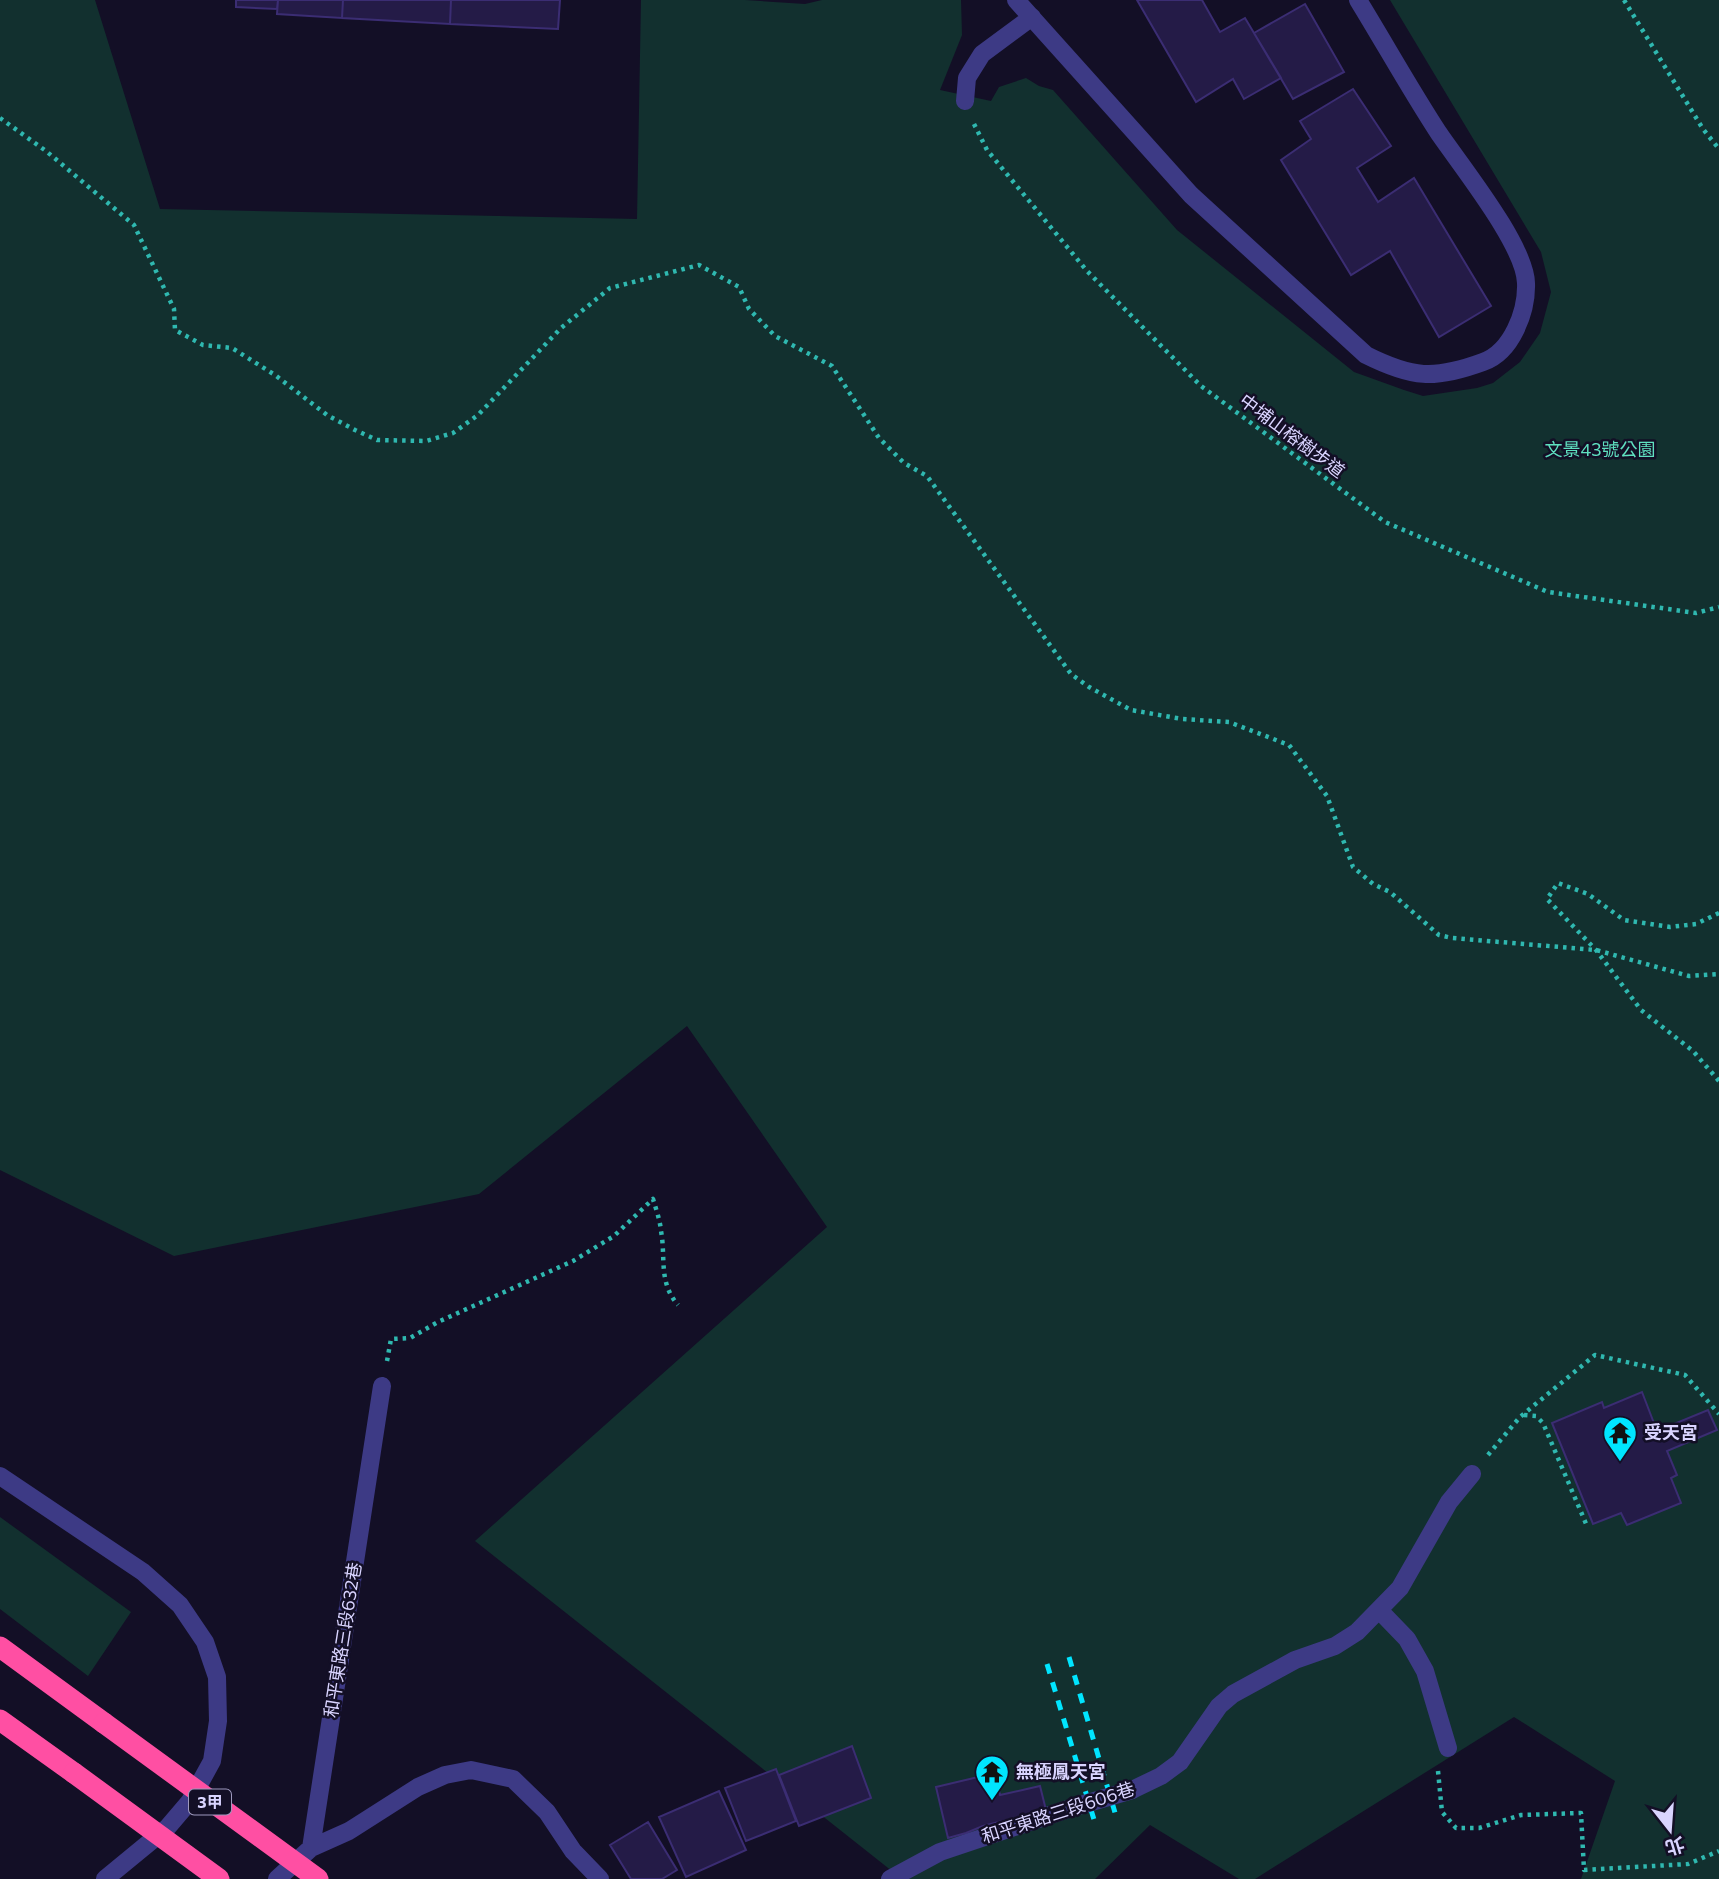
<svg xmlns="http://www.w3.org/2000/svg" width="1719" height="1879" font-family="Commissioner,'Noto Sans TC',sans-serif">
  <rect width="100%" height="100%" fill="#130f26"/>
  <path fill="#12302f" d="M0 0H95L160 209 637 219 641 0H745L805 4 822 0H961L962 35 940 90 991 101 999 87 1026 78 1039 86 1053 90 1177 230 1354 372 1404 390 1423 396 1477 388 1493 383 1520 362 1540 333 1551 292 1541 252 1390 0H1719V1879H1581L1615 1781 1514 1717 1255 1879H1239L1150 1825 1095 1879H902L475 1541 827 1227 687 1026 479 1194 174 1256 0 1170Z
    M0 1517 131 1612 88 1676 0 1609Z"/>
  <path fill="#241b47" stroke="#3b2d73" stroke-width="2" d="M236 0H278L277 9 236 7Z
    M278 0H343L342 18 277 14Z
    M343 0H451L450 24 342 18Z
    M451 0H560L558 29 450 24Z
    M1137 0H1202L1220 32 1245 18 1281 78 1244 99 1233 79 1196 102Z
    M1305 4 1344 72 1293 99 1254 33Z
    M1353 89 1391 146 1357 168 1378 202 1414 178 1491 306 1439 337 1390 251 1351 275 1281 160 1311 139 1300 121Z
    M1642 1392 1657 1431 1708 1410 1717 1430 1667 1451 1677 1475 1671 1478 1681 1503 1627 1525 1621 1513 1593 1524 1552 1423 1602 1402 1604 1408Z
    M852 1746 871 1798 799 1826 779 1775Z
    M776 1769 796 1821 746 1841 725 1788Z
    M995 1773 1000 1795 1040 1786 1046 1810 983 1826 966 1833 948 1838 936 1787Z
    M719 1791 746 1850 686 1877 659 1817Z
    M648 1822 677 1870 662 1879H631L610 1845Z"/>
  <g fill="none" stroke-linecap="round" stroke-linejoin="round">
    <path stroke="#2fb8b0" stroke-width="4.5" stroke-dasharray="3.5 5" stroke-linecap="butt" d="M1624 0 1703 129 1719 149
      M0 118 46 151 134 225 174 309 175 330 203 345 232 348 275 375 327 415 355 430 377 440 426 441 453 433 478 415 561 328 610 288 699 265 739 287 749 309 775 336 832 366 879 438 904 463 927 476 1071 674 1089 687 1131 710 1182 719 1229 722 1289 745 1327 796 1353 867 1373 884 1390 892 1439 935 1452 938 1596 950 1689 976 1719 974
      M974 124 987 150 1087 271 1201 386 1385 522 1548 592 1696 613 1719 607
      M1719 913 1696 924 1670 927 1624 920 1588 894 1558 883 1547 899 1596 950 1641 1010 1693 1051 1719 1081
      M387 1361 391 1339 410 1338 438 1322 573 1261 614 1236 653 1199C656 1209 660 1220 661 1231 666 1258 658 1282 678 1305
      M1524 1415 1536 1416 1543 1423 1587 1526
      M1488 1455 1520 1417 1595 1355 1685 1375 1719 1414
      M1438 1771 1442 1812 1456 1828H1479L1521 1815 1581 1813 1584 1870 1688 1864 1719 1851"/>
    <path stroke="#3d3a85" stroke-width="18" d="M1016 0 1191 195 1366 355C1412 378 1434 380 1483 362 1512 352 1527 311 1526 283 1525 245 1461 166 1438 132 1410 89 1385 44 1358 0
      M965 101 967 78 982 54 1032 17
      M0 1476 143 1572 180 1605 205 1642 217 1677 218 1721 212 1761 190 1801 167 1828 105 1879
      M1379 1610 1407 1639 1425 1671 1448 1748
      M1132 1790 1161 1776 1180 1762 1219 1706 1233 1694 1295 1660 1335 1646 1357 1632 1400 1588 1449 1502 1472 1474
      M311 1848 349 1831 418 1787 445 1775 471 1770 513 1779 547 1812 573 1851 600 1879
      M277 1879 311 1848 382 1386
      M890 1879 940 1852 1071 1808"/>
    <path stroke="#ff4fa3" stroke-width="21" d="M0 1647 104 1723
      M0 1720 74 1773"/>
    <path stroke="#00e5ff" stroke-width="5" stroke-dasharray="10 9" stroke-linecap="butt" d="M1069 1657 1116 1816
      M1047 1664 1095 1823"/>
    <path stroke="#3d3a85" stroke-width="18" d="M1071 1808 1132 1790"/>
    <path stroke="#ff4fa3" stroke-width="21" d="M104 1723 318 1879
      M74 1773 219 1879"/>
  </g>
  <defs>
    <g id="temple-pin" transform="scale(1.75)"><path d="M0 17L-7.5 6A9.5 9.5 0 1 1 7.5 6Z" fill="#00e5ff" stroke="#130f26"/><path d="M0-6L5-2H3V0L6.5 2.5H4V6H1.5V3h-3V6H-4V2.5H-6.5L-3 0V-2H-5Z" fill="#111"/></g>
  </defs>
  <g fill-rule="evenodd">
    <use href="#temple-pin" x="1620" y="1433"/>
    <use href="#temple-pin" x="992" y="1772"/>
  </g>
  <g text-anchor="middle" stroke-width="5" stroke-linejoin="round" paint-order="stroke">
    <rect fill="#130f26" stroke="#9e99be" stroke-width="2" x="189" y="1789.5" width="42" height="25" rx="5"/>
    <g font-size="16" font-weight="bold" fill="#d9d4ff">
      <text x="210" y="1808">3甲</text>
    </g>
    <g font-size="18" fill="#d9d4ff" stroke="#130f26">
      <text transform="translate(1292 436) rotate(37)" y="6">中埔山榕樹步道</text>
      <text transform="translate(343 1640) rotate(-81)" y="6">和平東路三段632巷</text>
      <text transform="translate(1058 1813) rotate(-18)" y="6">和平東路三段606巷</text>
    </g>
    <g font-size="18" fill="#5fe0c0" stroke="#130f26">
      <text x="1600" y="456">文景43號公園</text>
    </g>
    <g font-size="18" font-weight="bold" fill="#d9d4ff" stroke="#130f26" text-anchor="start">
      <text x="1644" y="1439">受天宮</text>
      <text x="1016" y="1778">無極鳳天宮</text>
    </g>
  </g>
  <g transform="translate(1670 1830) rotate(163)" stroke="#130f26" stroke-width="5" paint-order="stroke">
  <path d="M0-5L12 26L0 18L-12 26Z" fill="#d9d4ff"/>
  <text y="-10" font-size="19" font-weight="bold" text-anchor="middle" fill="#d9d4ff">北</text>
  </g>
</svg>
